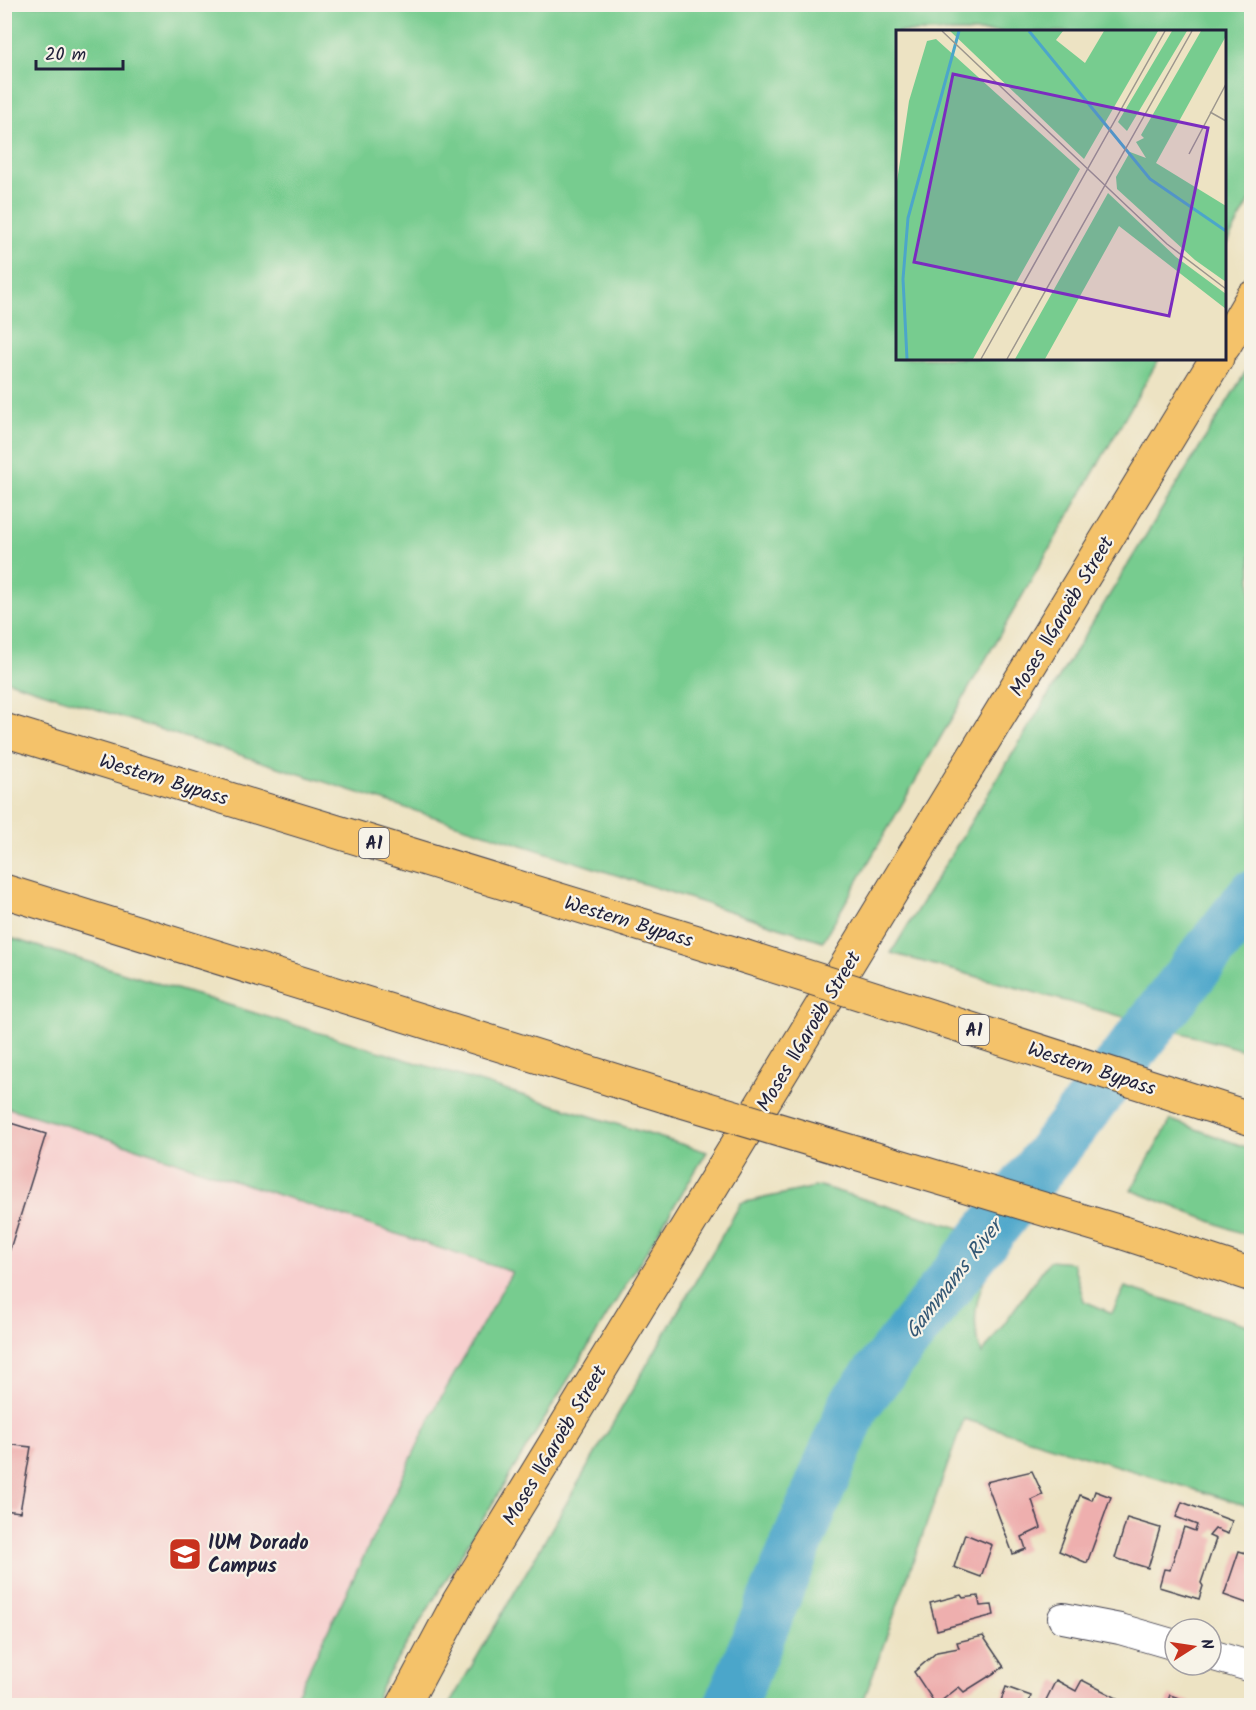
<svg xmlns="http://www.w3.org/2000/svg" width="1256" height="1710" font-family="Kalam,sans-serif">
  <rect width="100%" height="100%" fill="#f7f3e8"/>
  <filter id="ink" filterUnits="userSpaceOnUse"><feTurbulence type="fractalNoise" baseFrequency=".0167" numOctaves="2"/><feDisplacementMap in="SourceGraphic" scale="12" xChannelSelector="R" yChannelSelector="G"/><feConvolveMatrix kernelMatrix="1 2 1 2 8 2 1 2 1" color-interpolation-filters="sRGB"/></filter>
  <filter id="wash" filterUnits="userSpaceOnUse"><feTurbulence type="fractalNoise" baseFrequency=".008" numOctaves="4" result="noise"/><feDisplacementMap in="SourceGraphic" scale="24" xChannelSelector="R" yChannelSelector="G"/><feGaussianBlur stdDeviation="1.35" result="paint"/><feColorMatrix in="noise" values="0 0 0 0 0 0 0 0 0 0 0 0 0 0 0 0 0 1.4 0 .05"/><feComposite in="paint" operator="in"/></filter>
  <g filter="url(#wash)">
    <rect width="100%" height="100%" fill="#ede3c3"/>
    <path fill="#f7d0cf" d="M4 1107 91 1133 512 1272 438 1403 292 1705H5Z"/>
    <path fill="#77cc8f" stroke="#4c7765" stroke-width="1.5" d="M4 5H1251V199L1225 246 1224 32H898V358L1159 359 823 941 5 680Z
      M1251 363V1052L891 953Z
      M4 936 707 1152 386 1678 373 1705H292L438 1403 512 1272 91 1133 5 1107Z
      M1171 1120 1251 1149V1237L1131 1190Z
      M820 1186 1000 1240C984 1281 965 1311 982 1354L1049 1261 1073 1263 1084 1301 1112 1313 1125 1287 1251 1326V1507L964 1419 862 1705H449L741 1203Z"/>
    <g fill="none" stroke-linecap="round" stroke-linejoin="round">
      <path stroke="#4ca6ca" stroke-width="52" d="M730 1706 854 1405 1252 896"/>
    </g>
    <g id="blocks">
      <path fill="#eeafae" d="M4 1121 46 1134 5 1265H4Z
        M4 1444 31 1447 20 1512 4 1510Z
        M1032 1471 1043 1495 1032 1500 1041 1528 1022 1537 1026 1549 1013 1554 986 1482Z
        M1095 1491 1111 1497 1087 1563 1059 1551 1080 1495 1092 1500Z
        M1182 1502 1232 1521 1228 1534 1215 1529 1209 1536 1216 1539 1201 1583 1203 1586 1199 1599 1159 1587 1164 1569 1170 1570 1184 1527 1195 1531 1197 1525 1176 1517Z
        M1127 1518 1160 1528 1148 1568 1115 1558Z
        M965 1534 992 1545 981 1577 954 1567Z
        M1239 1551 1252 1555V1605L1224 1595Z
        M961 1595 963 1598 978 1596 980 1606 992 1605 994 1615 937 1630 930 1603Z
        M983 1636 1004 1667 964 1692 959 1687 936 1705 914 1672 937 1652 959 1648 957 1642Z
        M1056 1680 1076 1691 1082 1680 1117 1698 1113 1706H1043Z
        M1006 1687 1031 1696 1028 1706H999Z
        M1170 1695 1199 1705V1706H1166Z"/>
    </g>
  </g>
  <g filter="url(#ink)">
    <use href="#blocks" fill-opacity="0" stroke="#403f4f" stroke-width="1.5"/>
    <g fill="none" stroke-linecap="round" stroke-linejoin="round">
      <g stroke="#403f4f" stroke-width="32">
        <path id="minor" d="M1063 1618 1120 1629 1175 1645
          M1211 1655 1252 1667"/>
      </g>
      <g stroke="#403f4f" stroke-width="35">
        <path id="major" d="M1224 346 1252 298
          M403 1706 459 1601 1217 358"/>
      </g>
      <g stroke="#403f4f" stroke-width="35">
        <path id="highway" d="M4 730 743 956
          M4 891 665 1096
          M1205 1104 1252 1119
          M1124 1233 1252 1275"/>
      </g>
      <use href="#minor" stroke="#fff" stroke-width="30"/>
      <use href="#major" stroke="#f4c26a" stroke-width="33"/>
      <use href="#highway" stroke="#f4c26a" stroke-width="33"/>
      <g stroke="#403f4f" stroke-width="35" stroke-linecap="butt">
        <path id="highway-bridge" d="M743 956 1205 1104
          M665 1096 1124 1233"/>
      </g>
      <use href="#highway-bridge" stroke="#f4c26a" stroke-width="33"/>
    </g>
  </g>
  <defs>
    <g id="university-square" transform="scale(1.725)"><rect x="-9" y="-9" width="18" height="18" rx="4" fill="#c8321e" stroke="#f7f3e8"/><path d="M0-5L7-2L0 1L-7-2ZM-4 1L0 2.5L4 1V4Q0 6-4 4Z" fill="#fff"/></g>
  </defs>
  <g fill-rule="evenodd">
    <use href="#university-square" x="185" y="1554"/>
  </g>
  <g text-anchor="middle" stroke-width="4.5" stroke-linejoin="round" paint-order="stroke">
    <g fill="#f7f3e8" stroke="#62616f" stroke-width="1.5">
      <rect x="359" y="828" width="30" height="30" rx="4.5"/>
      <rect x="959" y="1015" width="30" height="30" rx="4.5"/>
    </g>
    <g font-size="18" font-weight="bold" fill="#22223b">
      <text x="374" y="849">A1</text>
      <text x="974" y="1036">A1</text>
    </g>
    <g font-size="20" fill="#22223b" stroke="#f7f3e8">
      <text transform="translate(1061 616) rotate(-59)" y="7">Moses ǁGaroëb Street</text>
      <text transform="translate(164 779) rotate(17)" y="7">Western Bypass</text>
      <text transform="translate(629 921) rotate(17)" y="7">Western Bypass</text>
      <text transform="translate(808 1031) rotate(-59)" y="7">Moses ǁGaroëb Street</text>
      <text transform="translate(1092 1068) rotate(18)" y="7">Western Bypass</text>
      <text transform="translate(554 1445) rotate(-59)" y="7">Moses ǁGaroëb Street</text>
    </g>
    <g font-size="20" font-weight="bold" fill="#22223b" stroke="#f7f3e8" text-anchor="start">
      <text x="208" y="1549">IUM Dorado<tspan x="208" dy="23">Campus</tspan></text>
    </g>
    <g font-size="21" font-style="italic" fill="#335774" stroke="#f7f3e8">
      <text transform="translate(953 1279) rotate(-52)" y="7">Gammams River</text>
    </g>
  </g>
  <g transform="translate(896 30)">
    <rect width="330" height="330" fill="#ede3c3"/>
    <path d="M54 1H167L160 10 189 33 208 1H262L188 129ZM276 1H291L231 101 222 92ZM305 1H330V6L260 133 330 176V252L299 230 221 159 220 147 234 122 250 128 240 112 248 108 245 105ZM40 9 184 139 77 329H0V158L13 71 31 11ZM212 163 280 227 330 264V279L223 196 149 329H119Z" fill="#77cc8f"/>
    <path fill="none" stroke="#4ca6ca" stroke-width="3" d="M133 1 254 149 330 201M11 329 7 249 12 188 63 1"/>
    <path fill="none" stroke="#9c968d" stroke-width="1.5" d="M46 1 271 214 330 259M314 82 330 91M293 124 330 54M85 329 269 1M111 329 296 1"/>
    <path fill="#7b2cbf" fill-opacity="0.15" stroke="#7b2cbf" stroke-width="3" d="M57 44 312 98 273 286 18 232Z"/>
    <rect width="330" height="330" fill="none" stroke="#22223b" stroke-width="3"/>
  </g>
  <rect width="1256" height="1710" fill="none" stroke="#f7f3e8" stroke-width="24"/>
  <g transform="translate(1193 1647) rotate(78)"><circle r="28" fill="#f7f3e8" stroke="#a29fa3" stroke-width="1.5"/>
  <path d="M0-4.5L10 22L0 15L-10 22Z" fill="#c8321e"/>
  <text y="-9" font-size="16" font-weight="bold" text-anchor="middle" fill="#22223b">N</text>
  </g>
  <path d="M36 60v9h87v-9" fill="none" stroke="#22223b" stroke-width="3"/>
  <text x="45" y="60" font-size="18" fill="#22223b" stroke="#f7f3e8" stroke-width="4.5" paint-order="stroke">20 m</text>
</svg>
